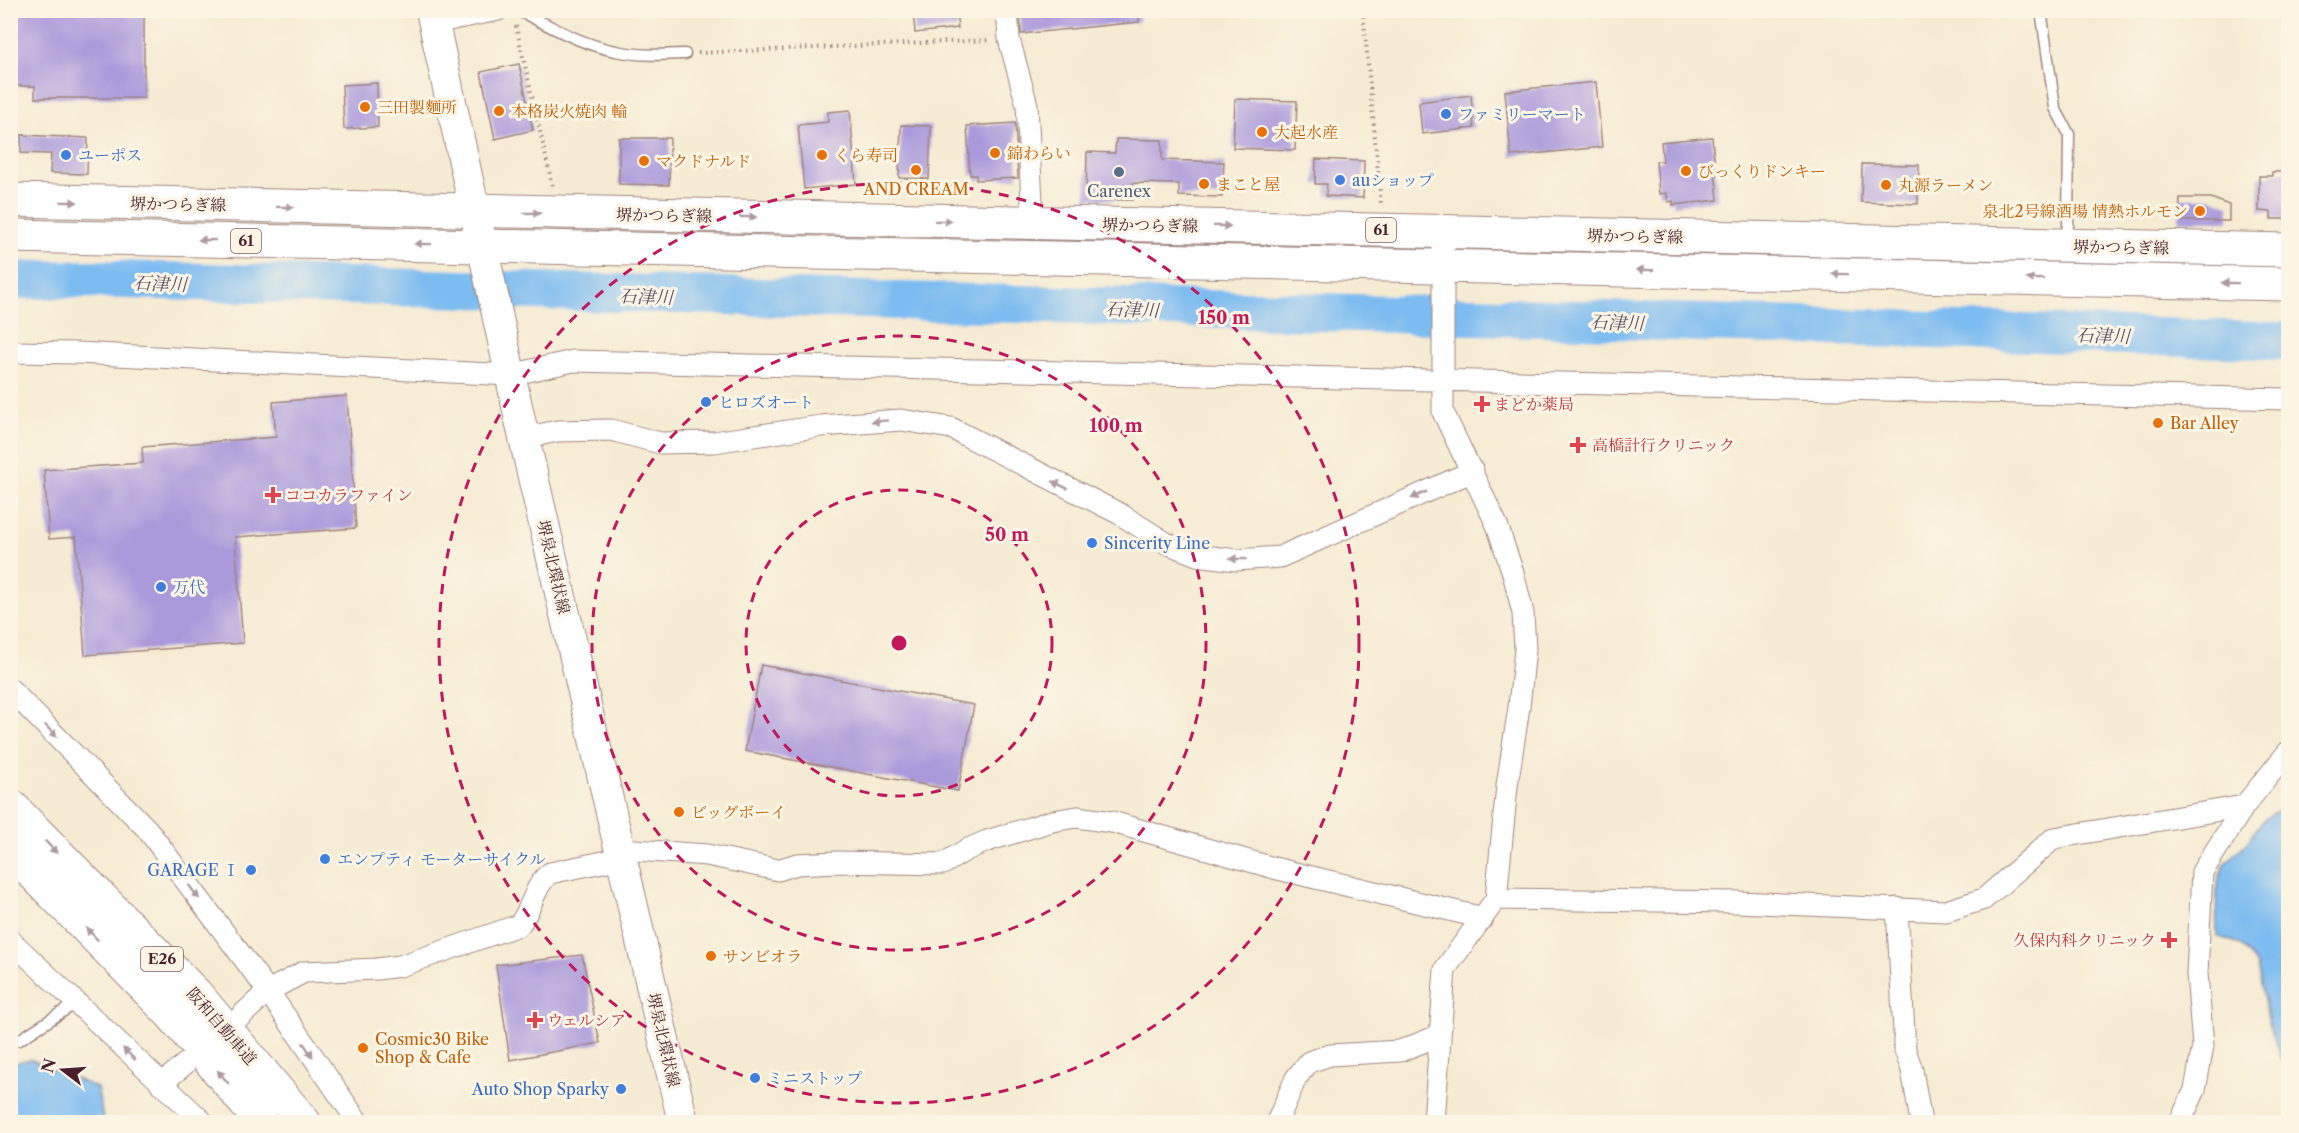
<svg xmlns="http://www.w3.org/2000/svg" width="2299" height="1133" font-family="'Libre Caslon Text','Noto Serif JP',serif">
  <rect width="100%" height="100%" fill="#fcf5e5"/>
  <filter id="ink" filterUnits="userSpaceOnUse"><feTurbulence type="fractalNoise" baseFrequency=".0167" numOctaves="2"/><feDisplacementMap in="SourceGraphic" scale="12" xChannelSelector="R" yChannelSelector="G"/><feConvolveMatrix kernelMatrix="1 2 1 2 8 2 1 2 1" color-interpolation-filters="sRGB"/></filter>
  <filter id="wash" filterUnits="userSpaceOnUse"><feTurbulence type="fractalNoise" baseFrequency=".008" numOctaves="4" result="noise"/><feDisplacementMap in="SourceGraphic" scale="24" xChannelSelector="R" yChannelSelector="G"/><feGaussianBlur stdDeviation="1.35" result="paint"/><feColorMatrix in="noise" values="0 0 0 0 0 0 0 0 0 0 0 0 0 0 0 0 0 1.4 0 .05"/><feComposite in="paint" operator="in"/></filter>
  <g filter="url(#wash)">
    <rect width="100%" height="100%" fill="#f6ebd3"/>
    <path fill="#7dbcf1" stroke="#646e8e" stroke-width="1.5" d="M2286 809H2288V1068L2281 1059 2269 1023 2257 965 2240 944 2217 936C2217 914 2213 883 2226 863 2232 855 2242 849 2249 840 2260 823 2265 814 2286 809Z
      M30 1059 97 1088 104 1122H11V1064Z"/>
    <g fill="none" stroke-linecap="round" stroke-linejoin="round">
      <path stroke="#7dbcf1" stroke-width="38" d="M10 280 87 279 1579 319 2288 341"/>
    </g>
    <g id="blocks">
      <path fill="#aa9adc" d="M10 10H144V98H35V86H14V72H10Z
        M913 10H956L958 28 915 33Z
        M1020 10H1139V22L1021 34Z
        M519 64 533 130 495 139 481 72Z
        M1596 82 1602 147 1511 156 1505 91Z
        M377 83 378 127 344 129 342 85Z
        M1471 95 1474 128 1422 134 1419 102Z
        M1235 99 1297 101 1295 150 1233 148Z
        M850 110 856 184 804 189 798 125 828 122V112Z
        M1015 123 1018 178 976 180V175H970L967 126Z
        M901 125 931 126 929 179 899 178Z
        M21 135 88 138 87 174 50 173 51 154 21 153Z
        M1712 137 1718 200 1673 205V201L1668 202 1667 193 1659 194 1656 161H1663L1661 142Z
        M619 138H670L669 185 619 184Z
        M1116 139 1162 140V160L1224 162 1222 197 1179 196V184L1133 183V200L1086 199 1087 152 1115 153Z
        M1316 159 1364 161 1363 198 1326 196 1327 184H1315Z
        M1862 164 1919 165 1918 204 1861 202Z
        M2272 172H2289V219H2271V212L2259 211V176H2272Z
        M2180 198H2211L2229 205V221H2179Z
        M347 396 356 528 235 537 243 643 85 655 76 537 49 539 44 470 143 463 142 447 276 437 273 402Z
        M761 665 974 705 958 791 745 751Z
        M582 955 600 1043 510 1060 496 965Z"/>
    </g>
  </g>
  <g filter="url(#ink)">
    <use href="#blocks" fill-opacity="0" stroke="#a0857f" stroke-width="1.5"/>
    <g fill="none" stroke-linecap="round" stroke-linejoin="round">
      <g stroke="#a0857f" stroke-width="13">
        <path id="service" d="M517 10C549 25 581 45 616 51 639 56 662 55 685 54
          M2041 10 2055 108 2069 134 2068 225 2065 242
          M10 1042 19 1040 76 1003"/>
      </g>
      <g stroke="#a0857f" stroke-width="23">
        <path id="minor" d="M1007 10 1009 39 1027 105 1033 222
          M434 23 498 10
          M10 352 77 353 510 375 573 361 2288 399
          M524 438 557 431 611 430 660 443 714 442 821 426 901 420 951 428 1120 514 1166 543 1197 555 1236 560 1280 557 1473 471
          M10 689 147 829 268 991 358 1122
          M620 849 707 855 778 870 797 864 837 862 943 864 966 850 987 841 1052 821 1077 817 1112 822 1274 868 1483 918
          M1496 899 1738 902 1946 911 1984 899 2054 838 2244 806
          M1897 908 1905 1050 1912 1070 1921 1122
          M10 940 203 1122
          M241 1016 268 991 304 972 377 969 400 966 519 925C532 910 534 885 550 873L622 858
          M161 1084 185 1064
          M1277 1122 1296 1078 1309 1062 1330 1055 1400 1051 1438 1036
          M1434 1122 1445 969 1496 899 1507 786 1519 707 1525 649 1523 613 1513 573 1497 525 1443 412V232
          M2180 1122 2195 1090 2203 1046 2197 974 2202 872 2244 806 2288 752"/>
      </g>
      <g stroke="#a0857f" stroke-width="32">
        <path id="secondary" d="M431 10 524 438 683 1122"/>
      </g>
      <g stroke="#a0857f" stroke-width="35">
        <path id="primary" d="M10 200 2288 250
          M10 236 2288 284"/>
      </g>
      <g stroke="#a0857f" stroke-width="35">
        <path id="motorway" d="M10 805 196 994 304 1122
          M10 850 172 1015 261 1122"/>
      </g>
      <path stroke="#a0857f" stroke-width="4" stroke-dasharray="1.5 4.5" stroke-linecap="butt" d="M1363 10 1381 204
        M516 26 553 188
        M698 53 991 40"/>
      <use href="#service" stroke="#fff" stroke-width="10"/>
      <use href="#minor" stroke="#fff" stroke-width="21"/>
      <use href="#secondary" stroke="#fff" stroke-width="30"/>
      <use href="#primary" stroke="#fff" stroke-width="33"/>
      <use href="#motorway" stroke="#fff" stroke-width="33"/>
    </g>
    <defs><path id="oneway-solid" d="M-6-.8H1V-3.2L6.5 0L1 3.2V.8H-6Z" transform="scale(1.5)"/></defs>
    <g fill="#ae9aa0">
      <use href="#oneway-solid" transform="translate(69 202) rotate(1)"/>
      <use href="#oneway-solid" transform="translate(285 207) rotate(1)"/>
      <use href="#oneway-solid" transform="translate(532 213) rotate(1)"/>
      <use href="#oneway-solid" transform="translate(748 217) rotate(1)"/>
      <use href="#oneway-solid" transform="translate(943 221) rotate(1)"/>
      <use href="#oneway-solid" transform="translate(1222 226) rotate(1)"/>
      <use href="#oneway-solid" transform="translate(207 240) rotate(-179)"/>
      <use href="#oneway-solid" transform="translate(423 244) rotate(-179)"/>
      <use href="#oneway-solid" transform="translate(1645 270) rotate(-179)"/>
      <use href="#oneway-solid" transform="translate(1840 274) rotate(-179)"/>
      <use href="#oneway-solid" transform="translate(2035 279) rotate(-179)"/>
      <use href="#oneway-solid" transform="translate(2230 283) rotate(-179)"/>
      <use href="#oneway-solid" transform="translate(880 421) rotate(176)"/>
      <use href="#oneway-solid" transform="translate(1060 485) rotate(-154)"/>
      <use href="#oneway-solid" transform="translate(1419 495) rotate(156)"/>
      <use href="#oneway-solid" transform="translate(1238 559) rotate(-179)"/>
      <use href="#oneway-solid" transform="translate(51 731) rotate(46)"/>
      <use href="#oneway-solid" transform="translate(51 847) rotate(46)"/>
      <use href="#oneway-solid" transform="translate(194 892) rotate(53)"/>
      <use href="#oneway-solid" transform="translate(92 934) rotate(-134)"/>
      <use href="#oneway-solid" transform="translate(308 1050) rotate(56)"/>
      <use href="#oneway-solid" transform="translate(129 1054) rotate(-137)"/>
      <use href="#oneway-solid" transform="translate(223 1077) rotate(-130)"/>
    </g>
  </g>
  <g fill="none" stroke="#c2185b" stroke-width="3" stroke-dasharray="10 8">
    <circle cx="899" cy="643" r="153"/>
    <circle cx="899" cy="643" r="307"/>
    <circle cx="899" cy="643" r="460"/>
  </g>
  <g fill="#e8710a" stroke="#fcf5e5" stroke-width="2">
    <circle cx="365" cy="107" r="6"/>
    <circle cx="499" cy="111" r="6"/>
    <circle cx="1262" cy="132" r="6"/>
    <circle cx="995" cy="153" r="6"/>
    <circle cx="822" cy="155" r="6"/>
    <circle cx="644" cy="161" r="6"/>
    <circle cx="916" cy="170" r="6"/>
    <circle cx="1686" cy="171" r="6"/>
    <circle cx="1204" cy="184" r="6"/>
    <circle cx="1886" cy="185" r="6"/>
    <circle cx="2200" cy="211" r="6"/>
    <circle cx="2158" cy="423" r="6"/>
    <circle cx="679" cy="812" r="6"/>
    <circle cx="711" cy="956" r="6"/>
    <circle cx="363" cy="1048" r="6"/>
  </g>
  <g fill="#3f7fe0" stroke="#fcf5e5" stroke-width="2">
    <circle cx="1446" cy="114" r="6"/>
    <circle cx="66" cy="155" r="6"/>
    <circle cx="1340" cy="180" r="6"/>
    <circle cx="706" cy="402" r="6"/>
    <circle cx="1092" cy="543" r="6"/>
    <circle cx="161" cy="587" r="6"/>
    <circle cx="325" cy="859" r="6"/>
    <circle cx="251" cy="870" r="6"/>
    <circle cx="755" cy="1078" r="6"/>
    <circle cx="621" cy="1089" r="6"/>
  </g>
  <circle fill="#5c6f8a" stroke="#fcf5e5" stroke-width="2" cx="1119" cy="172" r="6"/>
  <g fill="#e0444e" stroke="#fcf5e5" stroke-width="2">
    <path d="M1479 395h6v6h6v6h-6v6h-6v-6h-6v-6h6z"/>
    <path d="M1575 436h6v6h6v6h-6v6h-6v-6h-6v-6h6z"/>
    <path d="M270 486h6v6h6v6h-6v6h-6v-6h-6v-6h6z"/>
    <path d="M2166 931h6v6h6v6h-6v6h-6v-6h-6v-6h6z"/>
    <path d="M532 1011h6v6h6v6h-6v6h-6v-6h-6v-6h6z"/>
  </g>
  <g text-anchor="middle" stroke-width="6" stroke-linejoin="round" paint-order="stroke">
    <g fill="#fcf5e5" stroke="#7f5f63" stroke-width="1.5">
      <rect x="1366" y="218" width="30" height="24" rx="4.5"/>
      <rect x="231" y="229" width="30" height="24" rx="4.5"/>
      <rect x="141" y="947" width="42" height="24" rx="4.5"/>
    </g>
    <g font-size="15" font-weight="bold" fill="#4a1f2b">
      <text x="1381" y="235">61</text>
      <text x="246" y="246">61</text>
      <text x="162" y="964">E26</text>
    </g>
    <g font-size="16" fill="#c56008" stroke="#fcf5e5" text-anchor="start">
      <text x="377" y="113">三田製麵所</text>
      <text x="511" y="117">本格炭火焼肉 輪</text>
      <text x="1274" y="138">大起水産</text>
      <text x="1007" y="159">錦わらい</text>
      <text x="834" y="161">くら寿司</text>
      <text x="656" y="167">マクドナルド</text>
      <text x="1698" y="177">びっくりドンキー</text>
      <text x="1216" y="190">まこと屋</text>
      <text x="1898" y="191">丸源ラーメン</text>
      <text x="916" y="195" text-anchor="middle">AND CREAM</text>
      <text x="2188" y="217" text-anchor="end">泉北2号線酒場 情熱ホルモン</text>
      <text x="2170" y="429">Bar Alley</text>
      <text x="691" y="818">ビッグボーイ</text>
      <text x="723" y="962">サンビオラ</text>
      <text x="375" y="1045">Cosmic30 Bike<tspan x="375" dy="18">Shop &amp; Cafe</tspan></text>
    </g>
    <g font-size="16" fill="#366cbe" stroke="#fcf5e5" text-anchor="start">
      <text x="1458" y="120">ファミリーマート</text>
      <text x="78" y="161">ユーポス</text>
      <text x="1352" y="186">auショップ</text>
      <text x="718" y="408">ヒロズオート</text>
      <text x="1104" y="549">Sincerity Line</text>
      <text x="173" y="593">万代</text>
      <text x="337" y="865">エンプティ モーターサイクル</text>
      <text x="239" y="876" text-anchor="end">GARAGE Ⅰ</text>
      <text x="767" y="1084">ミニストップ</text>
      <text x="609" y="1095" text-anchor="end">Auto Shop Sparky</text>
    </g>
    <g font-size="16" fill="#4e5e75" stroke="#fcf5e5">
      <text x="1119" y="197">Carenex</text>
    </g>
    <g font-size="16" fill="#4a1f2b" stroke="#fcf5e5">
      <text transform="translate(178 204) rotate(1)" y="6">堺かつらぎ線</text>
      <text transform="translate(664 215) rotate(1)" y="6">堺かつらぎ線</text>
      <text transform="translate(1150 225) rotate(1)" y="6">堺かつらぎ線</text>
      <text transform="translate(1635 236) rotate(1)" y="6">堺かつらぎ線</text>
      <text transform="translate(2121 247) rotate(1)" y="6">堺かつらぎ線</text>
      <text transform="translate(554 567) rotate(77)" y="6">堺泉北環状線</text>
      <text transform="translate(222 1026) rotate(49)" y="6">阪和自動車道</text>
      <text transform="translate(664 1040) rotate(77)" y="6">堺泉北環状線</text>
    </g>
    <g font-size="16" fill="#be3a42" stroke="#fcf5e5" text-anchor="start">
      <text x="1494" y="410">まどか薬局</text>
      <text x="1592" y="451">高橋計行クリニック</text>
      <text x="285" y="501">ココカラファイン</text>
      <text x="2156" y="946" text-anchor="end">久保内科クリニック</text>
      <text x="547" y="1026">ウェルシア</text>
    </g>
    <g font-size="18" font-style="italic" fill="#594e66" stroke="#fcf5e5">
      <text transform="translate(160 284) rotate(2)" y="6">石津川</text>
      <text transform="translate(646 297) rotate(2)" y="6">石津川</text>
      <text transform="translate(1132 310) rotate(2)" y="6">石津川</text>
      <text transform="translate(1617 323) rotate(2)" y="6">石津川</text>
      <text transform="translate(2103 336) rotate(2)" y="6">石津川</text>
    </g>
  </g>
  <circle cx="899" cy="643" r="9" fill="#c2185b" stroke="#fcf5e5" stroke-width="3"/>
  <g font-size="18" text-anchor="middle" font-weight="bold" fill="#c2185b" stroke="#fcf5e5" stroke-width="6" stroke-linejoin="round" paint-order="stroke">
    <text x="1224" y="324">150 m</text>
    <text x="1116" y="432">100 m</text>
    <text x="1007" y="541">50 m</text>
  </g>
  <rect width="2299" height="1133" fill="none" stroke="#fcf5e5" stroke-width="36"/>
  <g transform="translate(63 1070) rotate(287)" stroke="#fcf5e5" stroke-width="4.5" paint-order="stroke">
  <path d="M0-4.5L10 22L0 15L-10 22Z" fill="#4a1f2b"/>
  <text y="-9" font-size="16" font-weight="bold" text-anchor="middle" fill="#4a1f2b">N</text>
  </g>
</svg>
